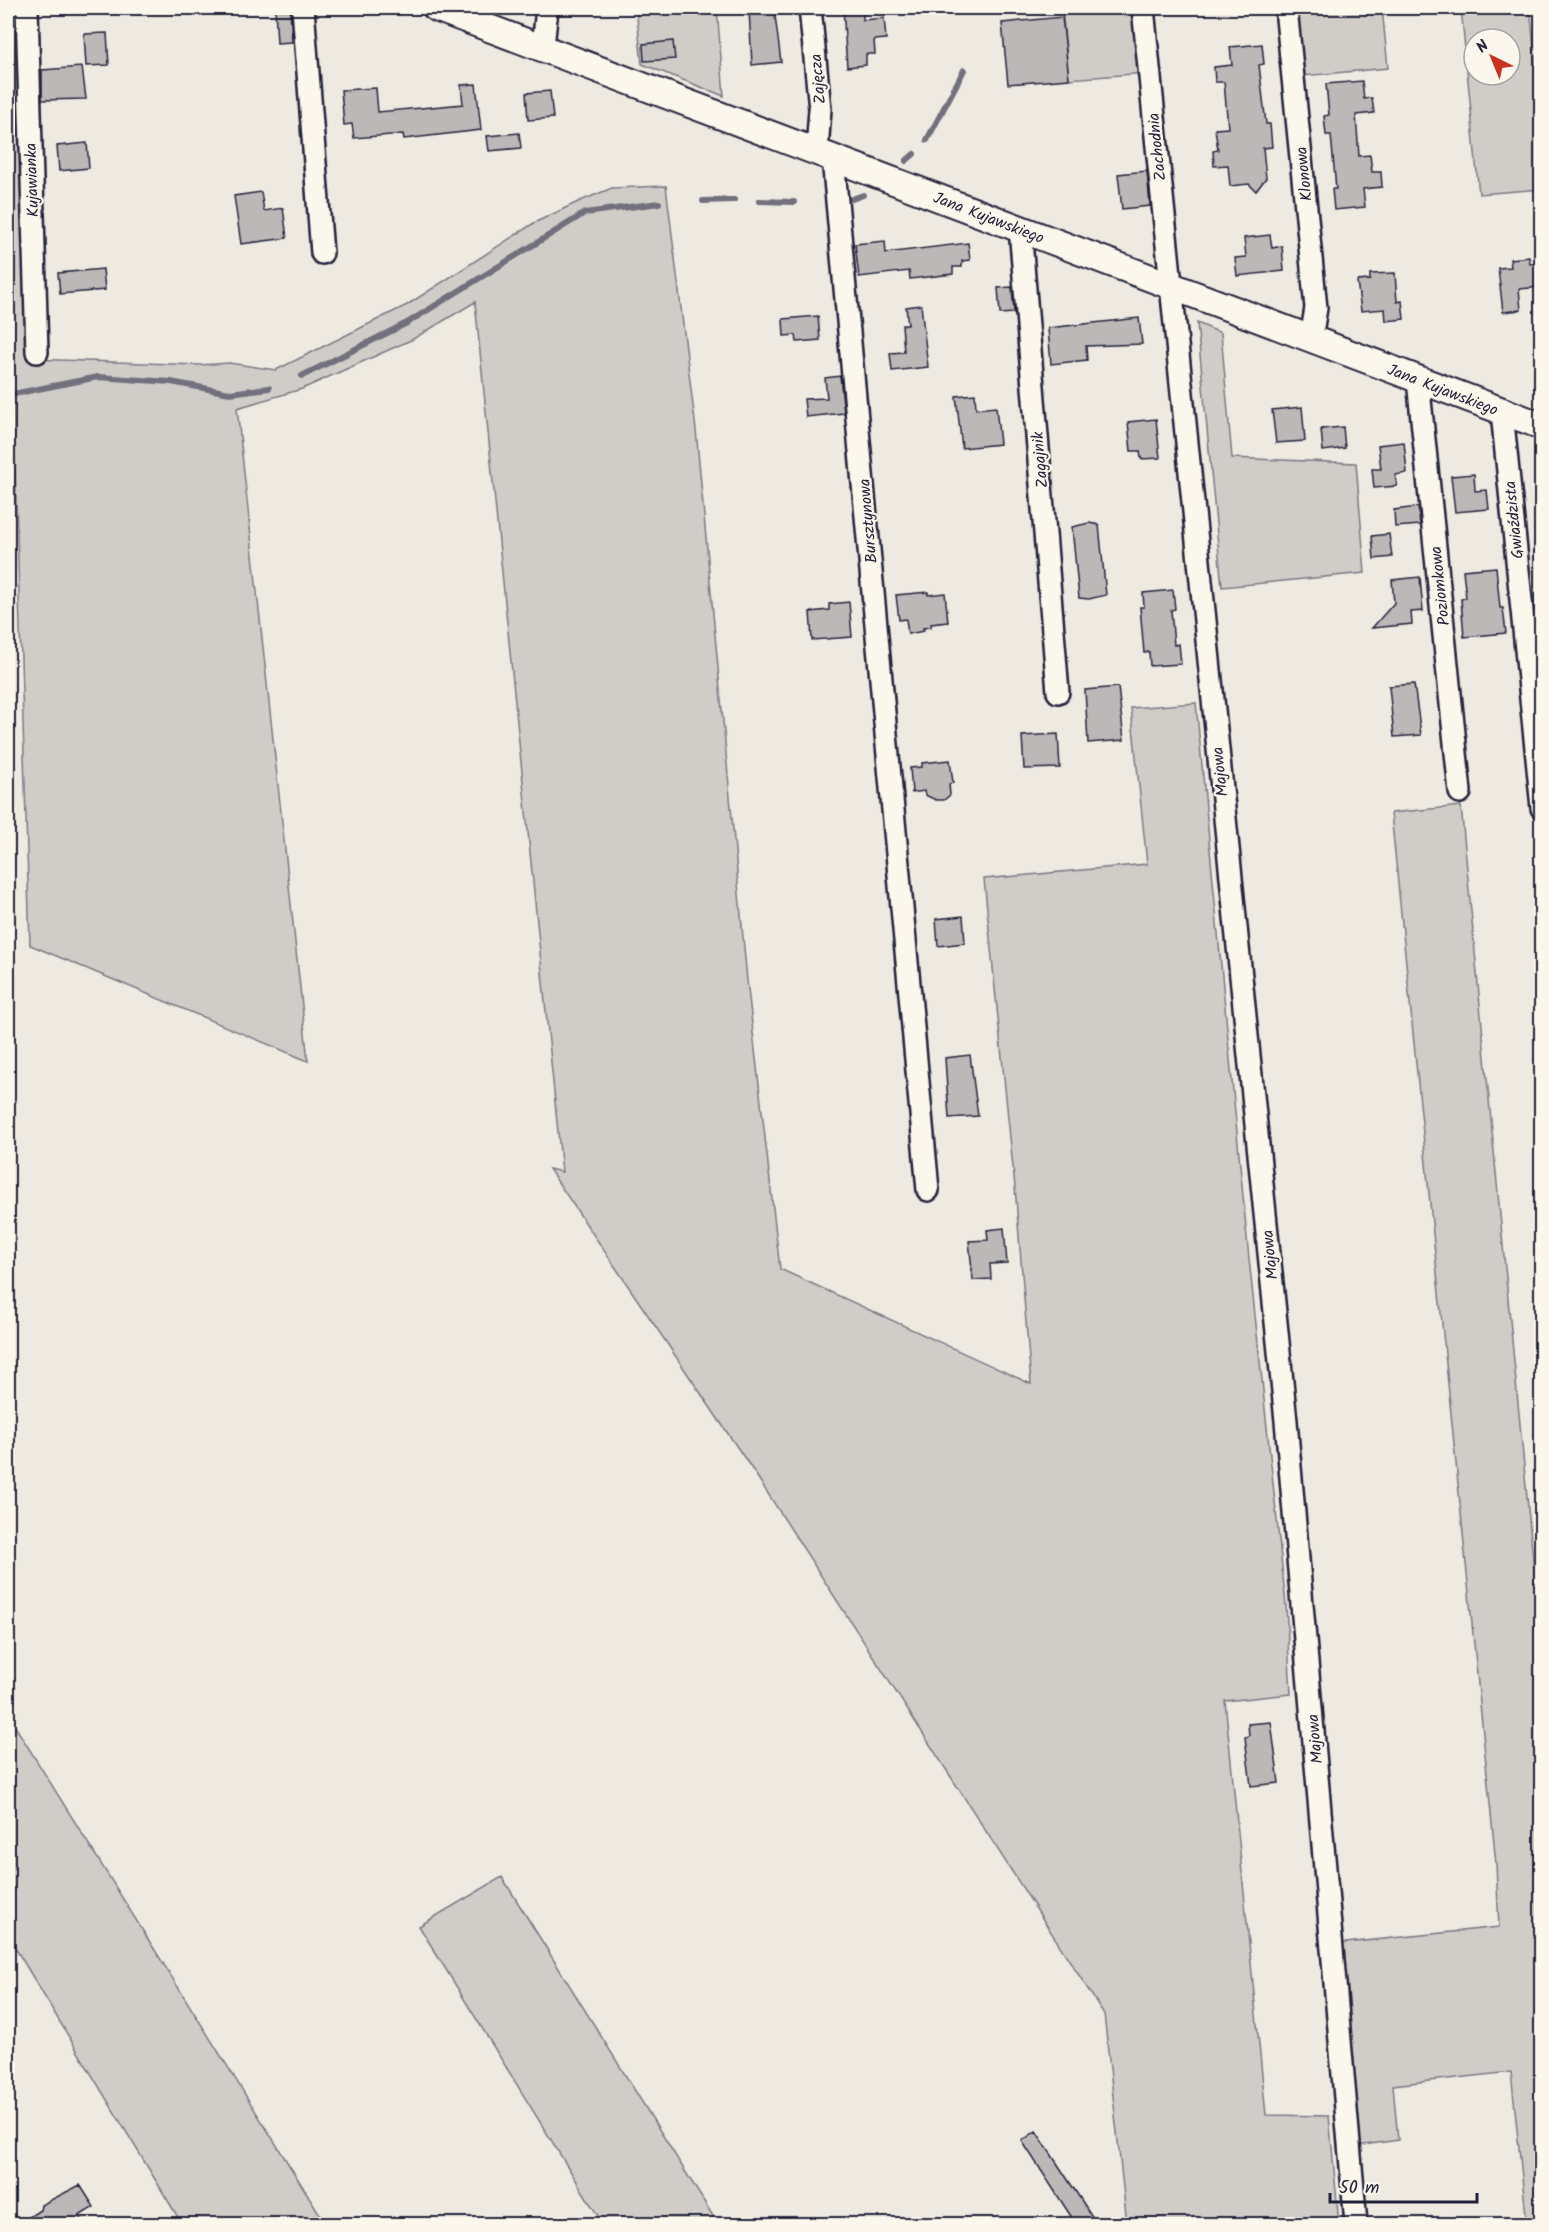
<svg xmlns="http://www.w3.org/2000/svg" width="1549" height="2232" font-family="Kalam,sans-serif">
  <rect width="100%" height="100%" fill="#eeeae2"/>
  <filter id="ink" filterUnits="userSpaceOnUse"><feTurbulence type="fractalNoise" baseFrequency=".0167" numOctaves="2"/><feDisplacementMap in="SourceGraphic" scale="12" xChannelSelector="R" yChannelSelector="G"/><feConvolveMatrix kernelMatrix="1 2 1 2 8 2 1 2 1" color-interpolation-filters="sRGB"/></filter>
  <g filter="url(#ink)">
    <path fill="#d0cdc9" stroke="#797882" stroke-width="1.5" fill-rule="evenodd" d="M8 8H18L30 359 200 365 229 363 276 370 407 305 534 223 578 202 612 188 666 186 696 430 747 980 780 1269 1031 1384 1015 1187 984 879 1147 864 1131 708 1196 703 1249 1259 1286 1605 1291 1694 1225 1701 1266 2115 1329 2116 1339 2224H1127L1104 2014 754 1472 549 1169 562 1172 475 302 413 339 302 389 237 408 308 1061 30 945 13 405 8 378Z
      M636 8H717L724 96 642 64Z
      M1062 8H1139L1146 73 1069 79Z
      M1297 8H1382L1388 68 1303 76Z
      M1461 8H1530L1541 118V189L1479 194ZM1474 39H1510V75H1474Z
      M1197 323 1221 333 1232 458 1356 463 1365 573 1222 587Z
      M1461 806 1541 1644 1540 2224H1527L1511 2072 1393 2085 1398 2140 1357 2146 1336 1944 1499 1927 1496 1864 1391 813Z
      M8 1715 326 2224H182L8 1936Z
      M502 1877 718 2224H603L419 1926Z"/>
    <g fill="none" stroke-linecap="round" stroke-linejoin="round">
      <path stroke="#716f7c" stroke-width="6" d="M927 140 964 70
        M906 161 914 154
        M852 199 863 195
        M703 201 734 200
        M759 201 794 202
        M302 376 407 323 585 213 659 203
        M8 395 98 377 171 382 230 393 269 388"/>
    </g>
    <path fill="#bcb8b8" stroke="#22223b" stroke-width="1.5" d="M275 8H290L292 42 277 43Z
      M774 8 781 62 752 65 749 10Z
      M843 8H863V20L884 18 886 39 874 40 875 54H866V65L847 67Z
      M1062 17 1069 79 1008 84 1002 23Z
      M107 33 109 65 86 66 84 34Z
      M673 41 675 59 644 61 643 44Z
      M1262 44 1264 64 1259 65 1266 124H1270L1272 147 1263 148 1266 178 1256 191 1249 184 1230 186 1228 165 1214 166 1213 151 1218 150 1215 129 1228 128 1224 82H1215L1214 67 1232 65 1230 47Z
      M82 67 86 99 42 100V70Z
      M1362 81 1364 99 1372 98 1374 113 1356 115 1359 156 1370 155 1372 172H1381L1382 187 1363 189 1365 207 1334 210 1332 189H1336L1331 135H1326L1324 116 1329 115 1326 84Z
      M476 84 481 130 404 139 403 134 354 138 352 124 344 125 341 90 376 88 378 112 463 104 461 85Z
      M550 91 553 118 528 120 526 93Z
      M519 133 521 148 489 151 487 136Z
      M87 143 89 168 59 171 57 146Z
      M1147 171 1150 206 1122 209 1118 174Z
      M261 192 264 211 283 208 287 238 241 244 234 196Z
      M1270 235 1272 248 1282 246 1284 271 1237 276 1235 258 1246 257 1244 238Z
      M885 241 886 253 968 243 970 260 962 261V267H953V274L910 279 909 271 859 277 855 244Z
      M1529 257 1530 264 1542 263V287L1519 289 1521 310 1503 312 1498 268 1511 267 1510 259Z
      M103 269 105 290 60 294 58 273Z
      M1395 273 1397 302 1402 301 1404 319 1386 321 1385 309 1361 311 1357 281 1370 280V274Z
      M1012 287 1014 313 1000 314 998 288Z
      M921 305 928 367 892 371 890 353 904 352 902 325H908L906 307Z
      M818 316 820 340 797 342 796 335 784 336 783 319Z
      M1139 318 1142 344 1086 346 1087 360 1051 364 1048 328Z
      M840 376 844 413 806 417 804 399 827 398 825 378Z
      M975 394 976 409 996 407 1000 444 962 448 956 396Z
      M1302 407 1305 441 1276 443 1272 410Z
      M1156 419 1160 458 1141 459 1140 451H1131L1128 422Z
      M1343 427 1345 448 1323 451 1321 429Z
      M1404 442 1407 473 1395 475 1397 486 1374 488 1372 469H1381L1378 445Z
      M1474 474 1475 491 1487 490 1489 509 1455 512 1451 476Z
      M1418 507 1420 525 1395 527 1394 510Z
      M1089 523 1099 525 1106 595 1089 599 1079 598 1072 527Z
      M1389 534 1392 557 1374 559 1372 536Z
      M1496 567 1500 608H1503L1506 633 1464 637 1461 599 1466 598 1463 570Z
      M1420 577 1423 611 1411 612 1412 624 1372 628 1394 603 1392 580Z
      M1173 590 1175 609 1171 610 1174 645 1179 644 1181 664 1150 666 1149 652 1144 653 1140 607H1144L1143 593Z
      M928 592V595L945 593 948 622 931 624V627L923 628 924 631 908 634 906 619 899 620 896 595Z
      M849 602 852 637 812 640 810 612 829 610V604Z
      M1414 684 1421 735 1394 737 1389 686Z
      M1118 687 1124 740 1088 743 1085 690Z
      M1058 734 1060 768 1024 769 1022 736Z
      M950 760 953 783 949 784 950 795 944 800H936L925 795 924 791 912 793 910 768 922 767V763Z
      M963 916 965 943 938 946 936 919Z
      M970 1055 978 1116 949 1118 945 1058Z
      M1004 1228 1007 1263 990 1264 991 1279 973 1280 969 1241 988 1240 987 1230Z
      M1271 1722 1279 1783 1251 1786 1245 1737 1249 1736 1248 1724Z
      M1036 2131 1072 2186 1097 2224H1076L1022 2141Z
      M80 2185 94 2207 79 2216 84 2224H18L40 2210 41 2205Z"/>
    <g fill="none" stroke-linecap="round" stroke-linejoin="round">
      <g stroke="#22223b" stroke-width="26">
        <path id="minor" d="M27 8 37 352
          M303 8 322 253
          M810 8 820 109 817 151
          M1143 8 1286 1421 1356 2224
          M1286 8 1316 308 1311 339
          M543 47 547 8
          M833 158 928 1190
          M1020 228 1058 692
          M1418 380 1460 792
          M1502 412 1542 808"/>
      </g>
      <g stroke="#22223b" stroke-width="30">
        <path id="major" d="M436 8 1542 426"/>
      </g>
      <use href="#minor" stroke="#fbf7ec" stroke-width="21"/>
      <use href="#major" stroke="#fbf7ec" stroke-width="26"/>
    </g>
  </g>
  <g text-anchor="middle" stroke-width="4.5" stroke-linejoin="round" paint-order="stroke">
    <g font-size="16" fill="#22223b" stroke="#fbf7ec">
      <text transform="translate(817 79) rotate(-95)" y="6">Zajęcza</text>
      <text transform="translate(1156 147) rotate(-96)" y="6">Zachodnia</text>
      <text transform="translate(1303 174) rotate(-96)" y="6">Klonowa</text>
      <text transform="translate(31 180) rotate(-92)" y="6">Kujawianka</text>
      <text transform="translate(989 217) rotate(21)" y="6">Jana Kujawskiego</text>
      <text transform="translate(1443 389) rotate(21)" y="6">Jana Kujawskiego</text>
      <text transform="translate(1039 460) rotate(-95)" y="6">Zagajnik</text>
      <text transform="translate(1513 520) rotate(-96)" y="6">Gwiaździsta</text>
      <text transform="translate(867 521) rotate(-95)" y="6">Bursztynowa</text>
      <text transform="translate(1439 586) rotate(-96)" y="6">Poziomkowa</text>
      <text transform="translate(1219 772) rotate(-96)" y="6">Majowa</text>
      <text transform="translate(1269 1255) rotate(-96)" y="6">Majowa</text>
      <text transform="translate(1314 1739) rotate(-95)" y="6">Majowa</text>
    </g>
  </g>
  <rect width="1549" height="2232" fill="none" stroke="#fbf7ec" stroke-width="30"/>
  <rect x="15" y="15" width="1519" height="2202" fill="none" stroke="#22223b" stroke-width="2" filter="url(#ink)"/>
  <g transform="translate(1492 57) rotate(317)"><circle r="28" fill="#fbf7ec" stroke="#a4a2a5" stroke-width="1.5"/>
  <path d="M0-4.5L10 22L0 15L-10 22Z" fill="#c8321e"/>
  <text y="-9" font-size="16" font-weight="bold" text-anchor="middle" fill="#22223b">N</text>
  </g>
  <path d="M1330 2193v9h147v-9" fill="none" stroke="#22223b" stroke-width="3"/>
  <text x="1339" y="2193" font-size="18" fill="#22223b" stroke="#fbf7ec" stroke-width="4.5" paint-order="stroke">50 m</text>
</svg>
